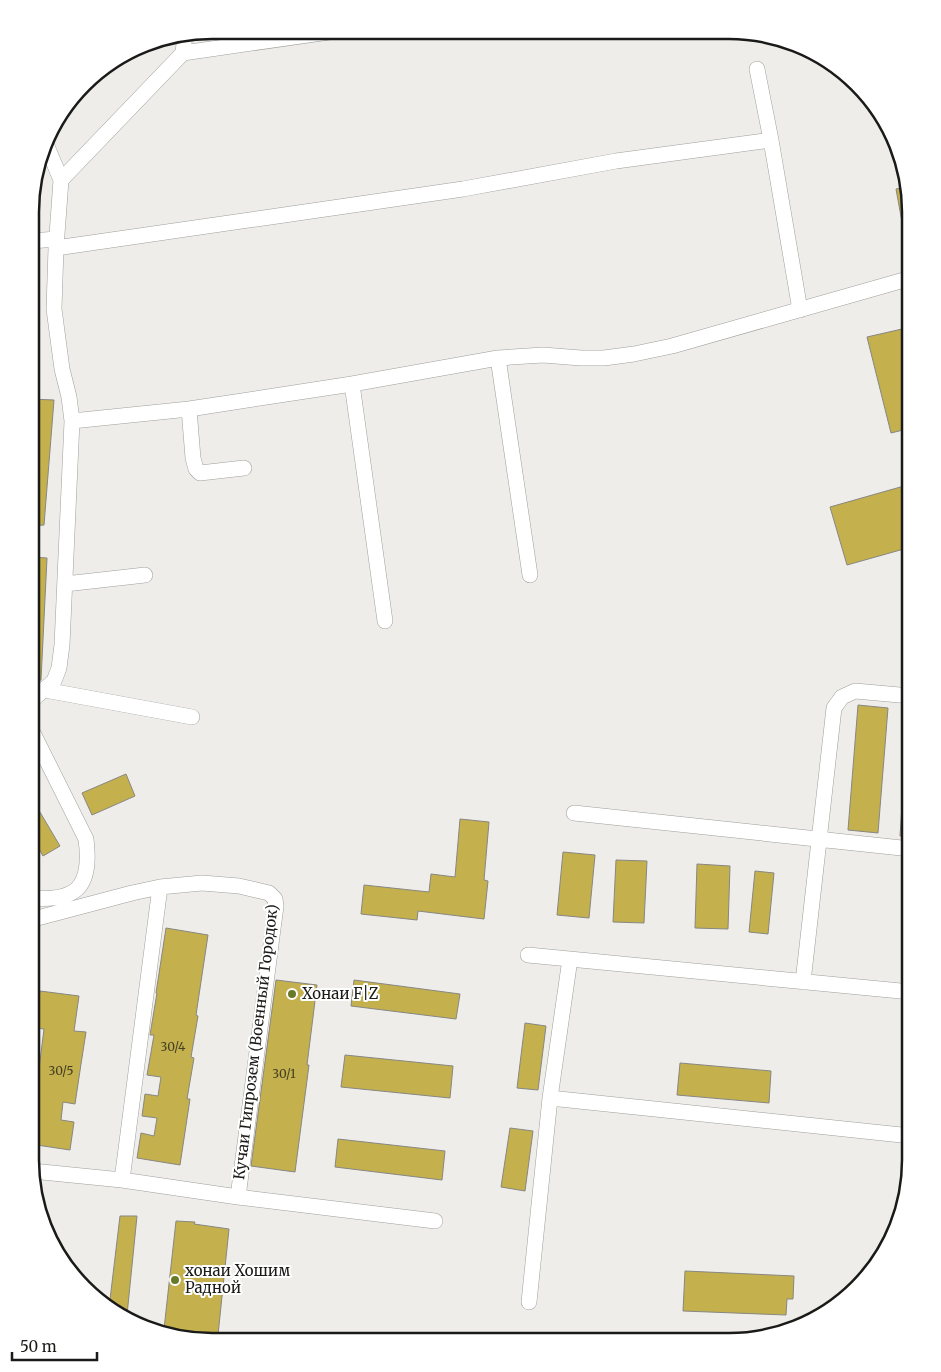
<svg xmlns="http://www.w3.org/2000/svg" width="941" height="1372" font-family="Merriweather,serif">
  <rect width="100%" height="100%" fill="#eeede9"/>
  <path fill="#c4b04d" stroke="#878783" d="M905 187 911 211V220L902 222 896 189Z
    M902 329 911 365V428L891 433 867 337Z
    M31 399 54 400 44 525 31 526Z
    M911 484V547L847 565 830 507Z
    M31 557 47 558 41 680 39 681H31Z
    M858 705 888 708 878 833 848 830Z
    M126 774 135 796 92 815 82 793Z
    M904 776H911V837L900 836Z
    M31 797 60 846 43 856 31 835Z
    M460 819 489 822 484 880 488 881 484 919 418 911 417 920 361 914 364 885 429 892 431 874 455 877Z
    M563 852 595 855 589 918 557 915Z
    M616 860 647 861 644 923 613 922Z
    M697 864 730 866 728 929 695 928Z
    M755 871 774 873 768 934 749 932Z
    M166 928 208 935 196 1015 198 1016 191 1057 194 1058 187 1099H190L180 1165 137 1158 141 1133 154 1136 157 1118 142 1116 145 1094 158 1096 161 1077 147 1075 154 1035H150L157 993H156Z
    M276 980 317 985 307 1065H309L295 1172 251 1166Z
    M354 980 460 994 456 1019 351 1006Z
    M40 991 79 996 74 1031 86 1032 81 1064 75 1104 63 1102 61 1120 74 1122 70 1150 30 1144V1135L34 1103H33L36 1076 38 1077 44 1029 35 1028Z
    M525 1023 546 1026 538 1090 517 1088Z
    M345 1055 453 1066 450 1098 341 1087Z
    M680 1063 771 1071 769 1103 677 1095Z
    M510 1128 533 1131 525 1191 501 1187Z
    M338 1139 445 1151 442 1180 335 1167Z
    M120 1216H137L127 1315 109 1308Z
    M176 1221 195 1222 194 1224 229 1229 218 1335 181 1331 180 1334 164 1329Z
    M685 1271 794 1276 793 1299H787L786 1315 683 1311Z"/>
  <g fill="none" stroke-linecap="round" stroke-linejoin="round">
    <g stroke="#9f9f9b" stroke-width="16">
      <path id="minor" d="M183 53 343 30
        M757 69 771 140 800 310
        M46 144 61 180 56 248 54 309 62 369 69 397 72 421 189 409 352 384 498 358 543 355 581 358H604L634 354 672 346 911 278
        M61 180 183 53 185 34
        M32 241 56 239
        M56 248 463 189 616 161 771 140
        M498 358 530 575
        M352 384 385 621
        M189 409 193 458 196 469 200 473 244 468
        M65 584 145 575
        M45 690 192 717
        M31 701 54 681 59 668 62 645 72 421
        M574 813 911 849
        M30 898C78 902 92 886 86 839L31 729
        M30 920 132 893 160 887 202 883 239 886 269 893 275 899 276 906 238 1197
        M528 955 911 992
        M803 982 834 708 842 697 855 691 911 696
        M550 1098 911 1136
        M32 1171 122 1180 238 1197 435 1221
        M122 1180 160 887
        M529 1302 550 1098 570 959"/>
    </g>
    <use href="#minor" stroke="#fff" stroke-width="15"/>
  </g>
  <g fill="#687a28" stroke="#fff" stroke-width="2">
    <circle cx="292" cy="994" r="5"/>
    <circle cx="175" cy="1280" r="5"/>
  </g>
  <g text-anchor="middle" stroke-width="4" stroke-linejoin="round" paint-order="stroke">
    <g font-size="12" fill="#444025">
      <text x="173" y="1051">30/4</text>
      <text x="61" y="1075">30/5</text>
      <text x="284" y="1078">30/1</text>
    </g>
    <g font-size="15" fill="#1a1a18" stroke="#fff" text-anchor="start">
      <text x="302" y="999">Хонаи F|Z</text>
      <text x="185" y="1276">хонаи Хошим<tspan x="185" dy="17">Радной</tspan></text>
    </g>
    <g font-size="15" fill="#1a1a18" stroke="#fff">
      <text transform="translate(256 1042) rotate(-83)" y="5">Кучаи Гипрозем (Военный Городок)</text>
    </g>
  </g>
  <path d="M0 0H941V1372H0ZM212 39H729A173 173 0 0 1 902 212V1160A173 173 0 0 1 729 1333H212A173 173 0 0 1 39 1160V212A173 173 0 0 1 212 39Z" fill="#fff" fill-rule="evenodd"/>
  <path fill="none" stroke="#1a1a18" stroke-width="2.5" d="M212 39H729A173 173 0 0 1 902 212V1160A173 173 0 0 1 729 1333H212A173 173 0 0 1 39 1160V212A173 173 0 0 1 212 39Z"/>
  <path d="M12 1352v8h85v-8" fill="none" stroke="#1a1a18" stroke-width="2.5"/>
  <text x="20" y="1352" font-size="15" fill="#1a1a18" stroke="#ffffff" stroke-width="4" paint-order="stroke">50 m</text>
</svg>
